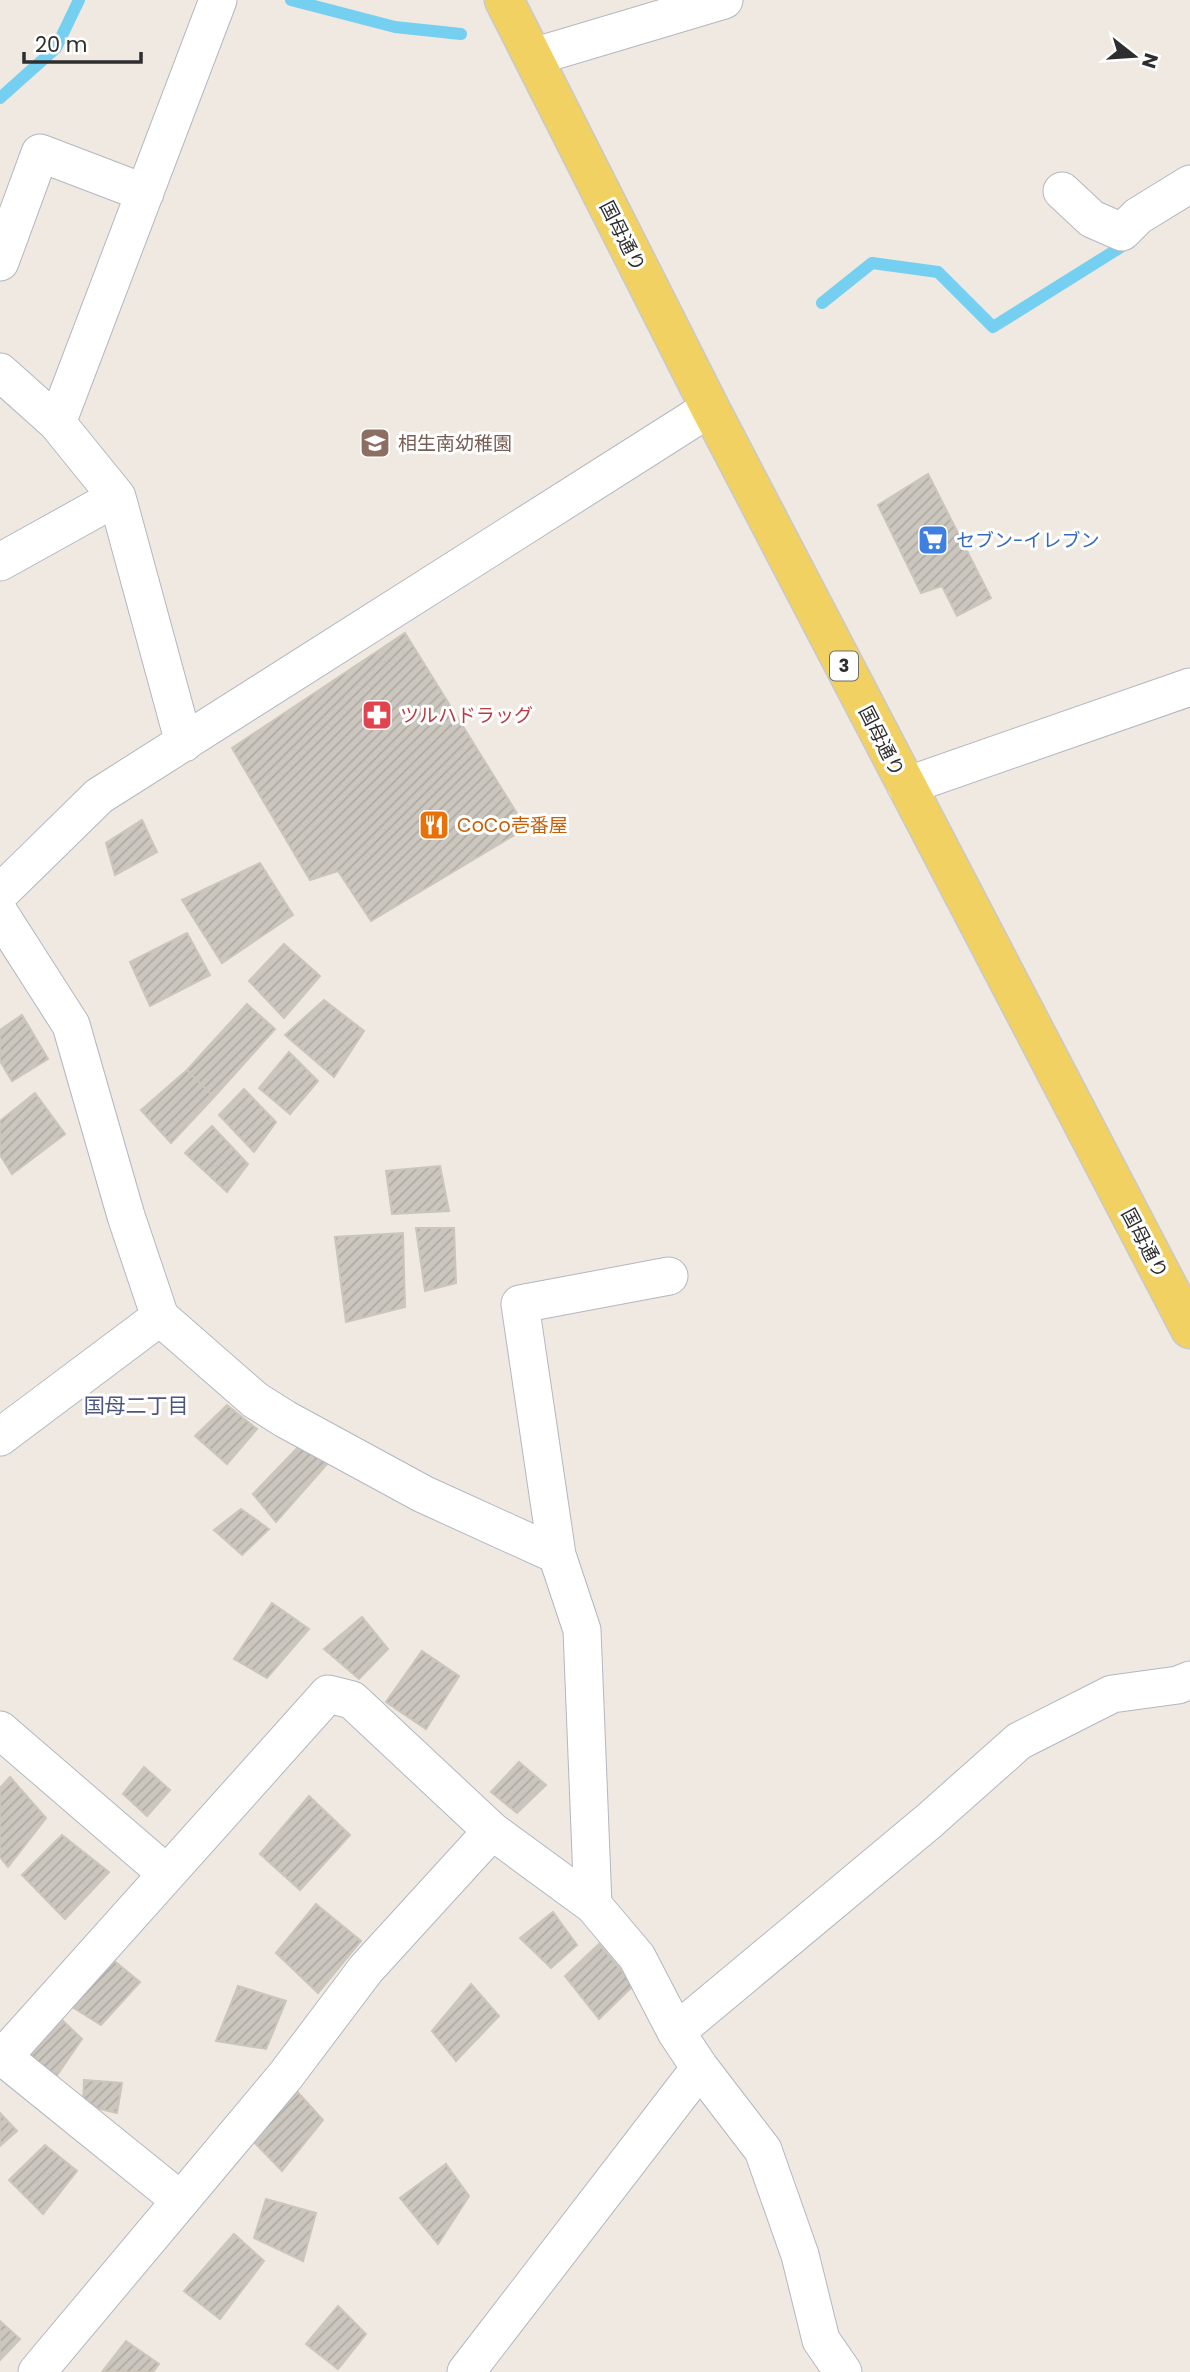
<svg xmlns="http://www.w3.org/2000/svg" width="1190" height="2372" font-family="Poppins,'Noto Sans JP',sans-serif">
  <defs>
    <pattern id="building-hatch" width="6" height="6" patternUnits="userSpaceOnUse" patternTransform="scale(1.75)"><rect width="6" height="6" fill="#cbc7bf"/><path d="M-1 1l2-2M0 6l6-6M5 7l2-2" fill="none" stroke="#afaba4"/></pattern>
  </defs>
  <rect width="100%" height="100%" fill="#efe9e1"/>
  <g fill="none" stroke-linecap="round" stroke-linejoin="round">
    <path stroke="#75cff0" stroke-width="12" d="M291 0 395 27 461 34
      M0 98 56 48 79 0
      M822 303 872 263 938 272 993 327 1132 240"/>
  </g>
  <path fill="url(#building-hatch)" stroke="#cbc5ba" stroke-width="2" d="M928 474 991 598 957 616 942 586 921 593 878 505Z
    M405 633 526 828 371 921 338 871 310 880 232 748Z
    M142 820 157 852 115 875 106 843Z
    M260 863 293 915 222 963 182 900Z
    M187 933 210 975 150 1006 130 962Z
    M284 944 320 976 284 1018 249 981Z
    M324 1000 364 1031 334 1077 285 1035Z
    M247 1004 275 1029 214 1097 187 1070Z
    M22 1015 48 1059 12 1081 0 1061V1030Z
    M289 1052 318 1081 290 1114 259 1088Z
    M187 1070 214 1097 171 1143 141 1110Z
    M244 1089 276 1122 254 1152 219 1115Z
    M35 1093 65 1134 12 1174 0 1155V1121Z
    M212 1126 248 1164 227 1192 185 1153Z
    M440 1166 449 1211 392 1214 386 1171Z
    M416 1228H454L456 1283 425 1291Z
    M403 1233 405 1307 346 1322 335 1237Z
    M227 1405 257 1429 227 1464 195 1436Z
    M301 1444 328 1463 276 1522 253 1494Z
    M241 1509 269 1529 242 1555 214 1530Z
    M272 1603 309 1629 267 1678 234 1659Z
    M362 1617 388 1649 359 1679 324 1649Z
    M422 1651 459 1676 426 1729 386 1702Z
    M519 1762 546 1785 517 1813 491 1792Z
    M144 1767 170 1790 147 1816 123 1794Z
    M10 1777 46 1818 8 1867 0 1857V1788Z
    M309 1796 350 1835 300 1890 260 1854Z
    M62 1835 109 1872 65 1919 22 1875Z
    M316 1904 361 1941 318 1993 276 1953Z
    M553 1912 577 1945 551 1968 520 1938Z
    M599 1944 634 1985 599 2019 565 1976Z
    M112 1959 140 1982 101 2025 66 2003Z
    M471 1984 499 2016 456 2061 432 2031Z
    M238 1986 286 2001 266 2049 216 2041Z
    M59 2017 82 2039 55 2078 21 2054Z
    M84 2080 122 2083 117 2113 83 2105Z
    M293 2087 323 2120 282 2171 250 2138Z
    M0 2113 17 2131 0 2146Z
    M45 2145 77 2171 43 2214 9 2180Z
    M446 2164 469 2196 438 2244 400 2198Z
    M266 2199 316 2213 303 2261 254 2238Z
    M234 2234 264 2261 220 2319 184 2291Z
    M338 2306 366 2334 338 2369 306 2344Z
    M0 2321 20 2339 0 2360Z
    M126 2341 159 2364 153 2372H102Z"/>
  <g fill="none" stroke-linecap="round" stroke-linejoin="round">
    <g stroke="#b4b7c1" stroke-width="39">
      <path id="street" d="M533 57 724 0
        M1062 191 1092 219 1122 232 1138 216 1190 184
        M0 262 40 153 145 193
        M0 372 57 423
        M0 562 117 497
        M184 743 117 497 57 423 218 0
        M906 786 1190 687
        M0 893 99 796 710 408
        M0 914 71 1025 126 1216 160 1317 255 1400 285 1419 423 1494 557 1555
        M0 1437 160 1317
        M0 1730 167 1874
        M593 1905 582 1630 557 1555 520 1304 669 1276
        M676 2032 929 1821 1019 1741 1112 1694 1178 1685 1190 1680
        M180 2200 3 2057 328 1694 352 1700 492 1831 593 1905 637 1957 676 2032 700 2068 763 2150 800 2255 821 2340 843 2372
        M37 2372 286 2075 366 1969 492 1831
        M466 2372 700 2068"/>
    </g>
    <g stroke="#c9c9c9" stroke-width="41">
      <path id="primary" d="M504 0 710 408 1190 1329"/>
    </g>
    <use href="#street" stroke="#fff" stroke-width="37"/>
    <use href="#primary" stroke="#f2d163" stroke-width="38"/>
  </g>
  <defs>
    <g id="school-square" transform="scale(1.575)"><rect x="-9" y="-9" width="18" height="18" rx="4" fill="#8d6e63" stroke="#fff"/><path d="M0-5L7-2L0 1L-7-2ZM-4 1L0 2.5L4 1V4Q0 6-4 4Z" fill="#fff"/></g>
    <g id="supermarket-square" transform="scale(1.575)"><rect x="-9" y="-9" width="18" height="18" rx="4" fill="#3f7fe0" stroke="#fff"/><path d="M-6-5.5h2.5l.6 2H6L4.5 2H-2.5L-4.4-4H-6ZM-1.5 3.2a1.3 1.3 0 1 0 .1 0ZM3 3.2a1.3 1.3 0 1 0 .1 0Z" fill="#fff"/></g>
    <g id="pharmacy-square" transform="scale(1.575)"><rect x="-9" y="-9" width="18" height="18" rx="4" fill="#e0444e" stroke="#fff"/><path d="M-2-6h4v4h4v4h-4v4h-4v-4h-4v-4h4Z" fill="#fff"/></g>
    <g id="restaurant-square" transform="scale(1.575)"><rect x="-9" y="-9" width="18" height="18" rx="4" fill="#e8710a" stroke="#fff"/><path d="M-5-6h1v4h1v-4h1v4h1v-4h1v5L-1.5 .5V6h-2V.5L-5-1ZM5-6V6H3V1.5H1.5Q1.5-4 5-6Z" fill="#fff"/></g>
  </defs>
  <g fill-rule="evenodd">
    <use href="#school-square" x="375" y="443"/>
    <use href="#supermarket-square" x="933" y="540"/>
    <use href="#pharmacy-square" x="377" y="715"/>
    <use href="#restaurant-square" x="434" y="825"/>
  </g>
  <g text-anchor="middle" stroke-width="6" stroke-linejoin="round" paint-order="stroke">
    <rect fill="#fff" stroke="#6d6d6d" stroke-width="2" x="830" y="651.5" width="28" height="29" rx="5"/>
    <g font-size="18" font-weight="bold" fill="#2e2e2e">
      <text x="844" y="672">3</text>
    </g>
    <g font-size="19" fill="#2e2e2e" stroke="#fff">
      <text transform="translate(623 236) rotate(63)" y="7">国母通り</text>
      <text transform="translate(882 741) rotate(63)" y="7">国母通り</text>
      <text transform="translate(1145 1243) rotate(62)" y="7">国母通り</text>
    </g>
    <g font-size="19" fill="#785e54" stroke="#fff" text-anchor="start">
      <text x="398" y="450">相生南幼稚園</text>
    </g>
    <g font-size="19" fill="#366cbe" stroke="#fff" text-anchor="start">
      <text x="956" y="547">セブン-イレブン</text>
    </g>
    <g font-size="19" fill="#be3a42" stroke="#fff" text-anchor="start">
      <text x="400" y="722">ツルハドラッグ</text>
    </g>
    <g font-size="19" fill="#c56008" stroke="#fff" text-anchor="start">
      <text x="457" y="832">CoCo壱番屋</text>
    </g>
    <g font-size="21" fill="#4d5680" stroke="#fff">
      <text x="136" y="1413">国母二丁目</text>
    </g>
  </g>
  <g transform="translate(1134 56) rotate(107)" stroke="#ffffff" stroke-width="5" paint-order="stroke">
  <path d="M0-5L12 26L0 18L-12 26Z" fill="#2e2e2e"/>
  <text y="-10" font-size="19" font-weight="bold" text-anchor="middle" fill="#2e2e2e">N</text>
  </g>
  <path d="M24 52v10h117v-10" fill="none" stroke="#2e2e2e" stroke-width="3.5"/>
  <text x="35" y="52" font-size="21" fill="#2e2e2e" stroke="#ffffff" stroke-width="5" paint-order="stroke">20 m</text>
</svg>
